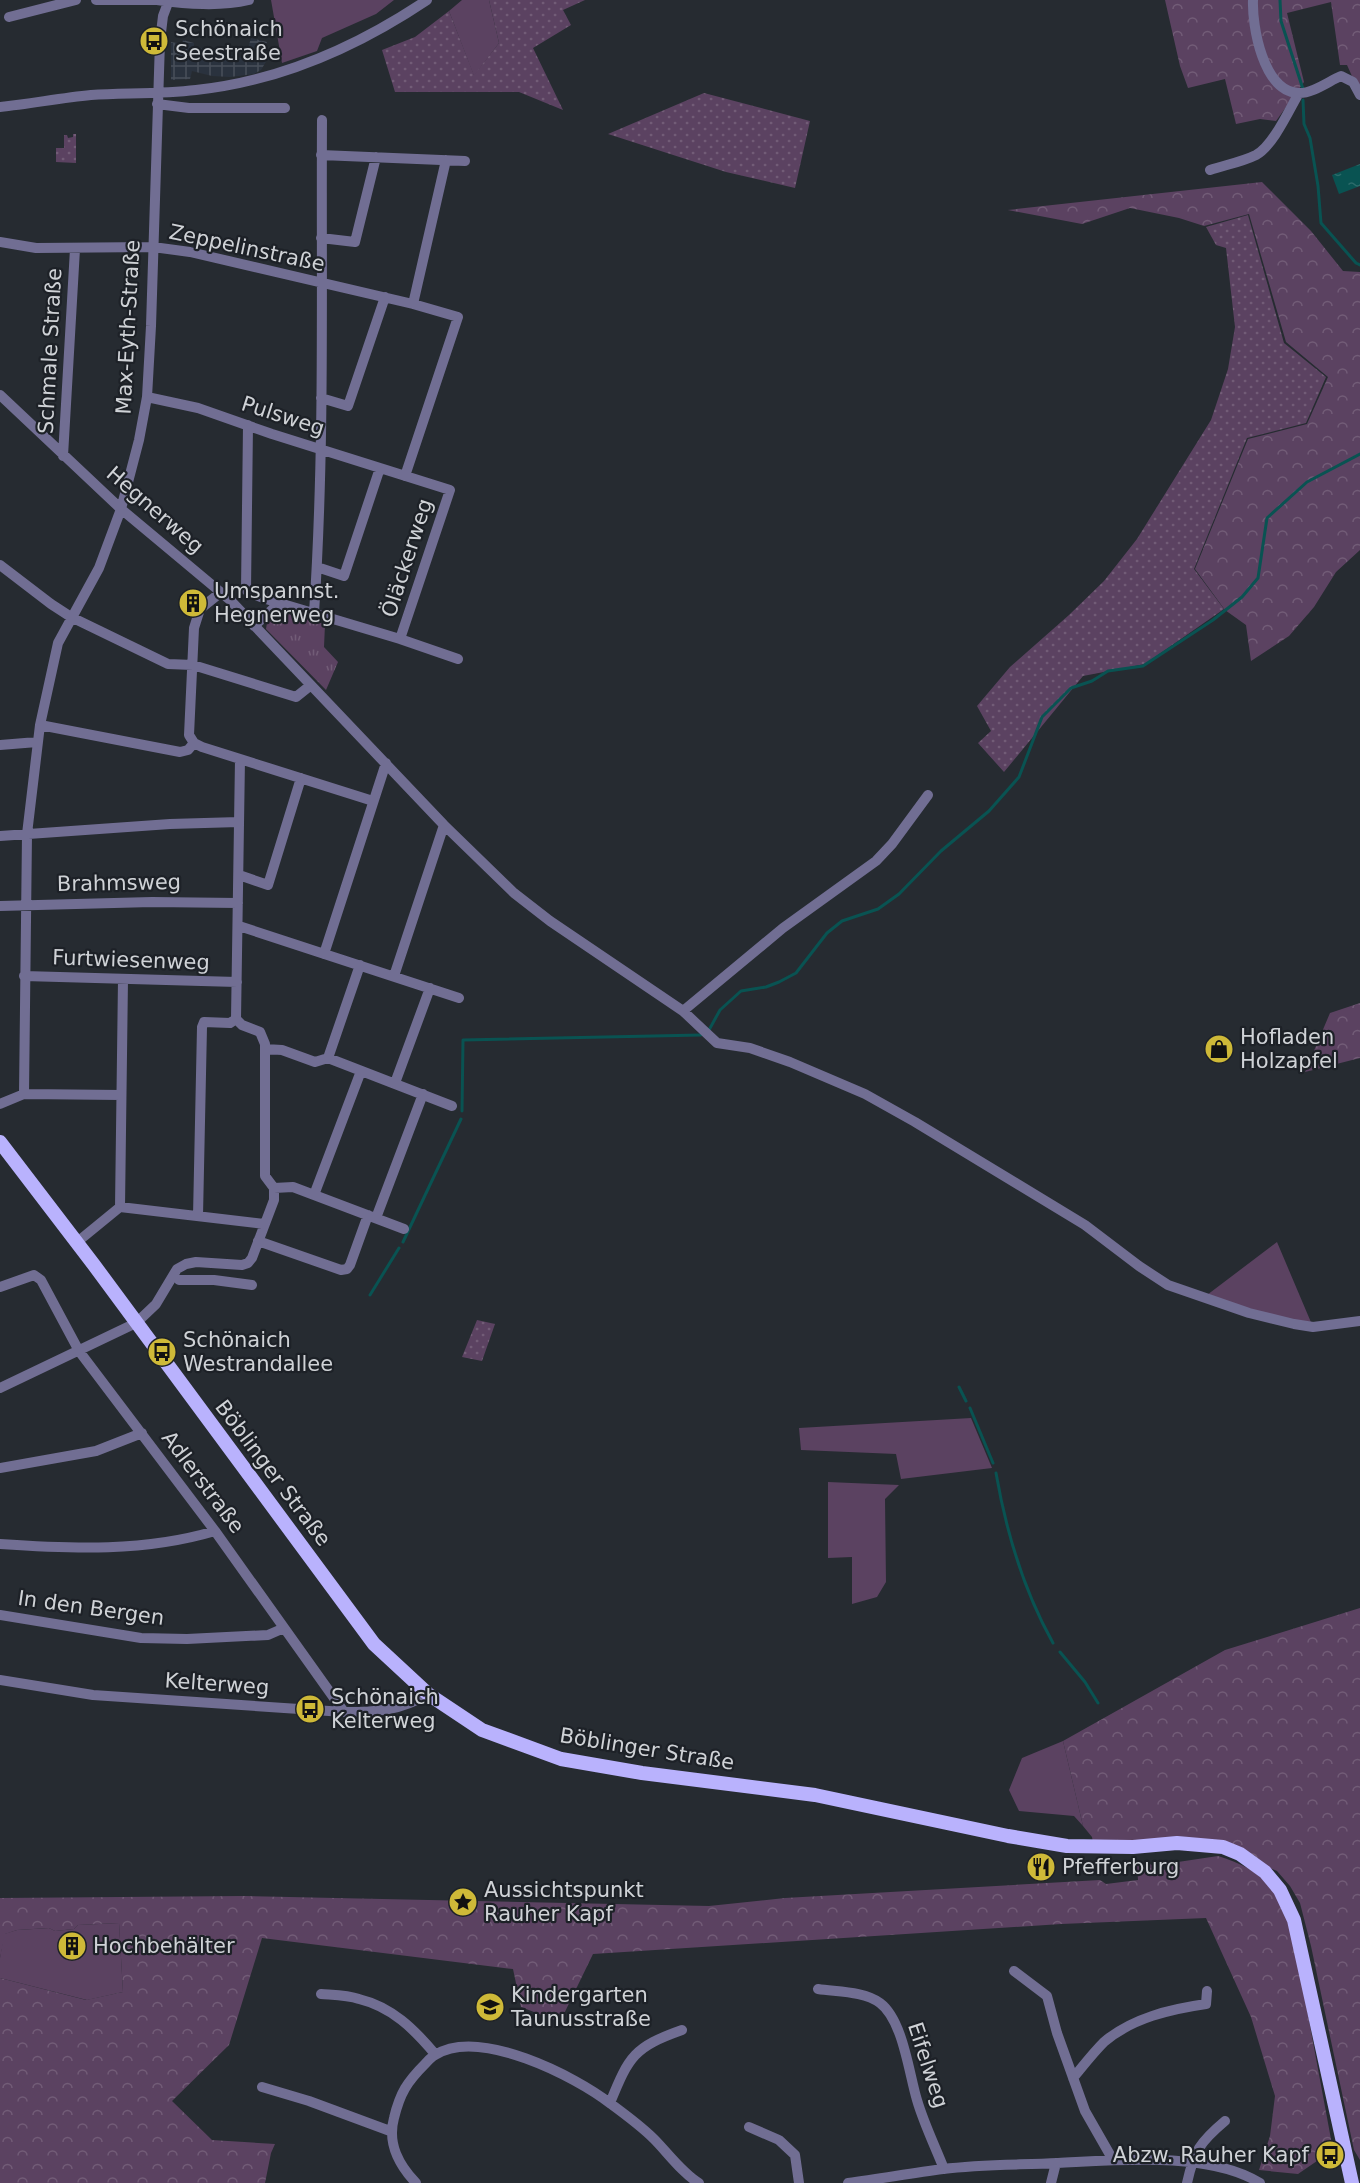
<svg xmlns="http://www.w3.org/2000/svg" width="1360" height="2183" font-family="'DejaVu Sans',sans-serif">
  <defs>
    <pattern id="industrial-grid" width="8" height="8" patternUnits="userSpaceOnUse" patternTransform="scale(1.5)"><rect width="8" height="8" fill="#2a323e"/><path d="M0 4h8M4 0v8" fill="none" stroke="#484f59"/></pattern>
    <pattern id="forest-crowns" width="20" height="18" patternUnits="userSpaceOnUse" patternTransform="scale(1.5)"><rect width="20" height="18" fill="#5b4261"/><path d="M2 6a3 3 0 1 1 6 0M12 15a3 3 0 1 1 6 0" fill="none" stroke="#725c77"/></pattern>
    <pattern id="park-tufts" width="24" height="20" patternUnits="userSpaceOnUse" patternTransform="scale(1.5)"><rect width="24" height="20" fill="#5b4261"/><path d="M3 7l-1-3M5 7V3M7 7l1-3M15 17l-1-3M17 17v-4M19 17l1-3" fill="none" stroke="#725c77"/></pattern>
    <pattern id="garden-dots" width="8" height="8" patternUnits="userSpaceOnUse" patternTransform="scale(1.5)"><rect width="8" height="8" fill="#5b4261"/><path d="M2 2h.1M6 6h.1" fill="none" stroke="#725c77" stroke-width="1.8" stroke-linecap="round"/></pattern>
    <pattern id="water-ripples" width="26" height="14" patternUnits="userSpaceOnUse" patternTransform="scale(1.5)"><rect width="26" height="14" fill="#095352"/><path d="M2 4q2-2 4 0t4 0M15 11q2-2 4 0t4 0" fill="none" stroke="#2c6b6a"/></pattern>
  </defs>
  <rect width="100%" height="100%" fill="#262b31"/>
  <path fill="url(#industrial-grid)" d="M251 38 267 42 264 51 271 53 270 60H267L261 70 254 74 230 77 212 76 192 71 190 79 171 80V42L182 44 183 40 194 43V46L245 59Z"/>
  <path fill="#5b4261" d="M271 0H394L376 14 322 38 317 51 282 63Z
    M462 0H489L499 43 474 76 449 11Z
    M1277 1242 1313 1327 1203 1298Z
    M971 1418 992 1468 901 1479 896 1454 801 1450 799 1428Z
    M828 1482 899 1485 885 1499 886 1582 877 1597 852 1604V1557L828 1558Z
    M1063 1741 1083 1826 1074 1816 1019 1811 1009 1790 1022 1758Z
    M119 1923 123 1992 87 2000 0 1978V1958L4 1934 17 1930 49 1928 55 1931 74 1929 78 1925Z"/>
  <path fill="url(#forest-crowns)" d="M1165 0H1360V94L1347 65H1340L1331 2 1287 13 1304 82 1276 121 1260 119 1236 124 1225 79 1188 88 1180 66Z
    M1262 182 1311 231 1343 271 1360 272V550L1336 572 1314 607 1289 636 1251 661 1246 625 1225 610 1195 569 1248 439 1307 424 1328 377 1286 342 1249 214 1204 226 1179 218 1130 208 1082 224 1008 210Z
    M1360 1003V1058L1305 1072 1330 1013Z
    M1360 1608V2160L1354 2150 1311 1946 1300 1903 1290 1886 1277 1871 1248 1859 1177 1843 1094 1848 1092 1837 1083 1826 1063 1741 1225 1650Z
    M1218 1856C1248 1865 1269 1878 1284 1907 1294 1925 1299 1967 1303 1988 1313 2042 1323 2096 1333 2150L1298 2174 1259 2170 1270 2136 1275 2096 1251 2017 1206 1918 1061 1924 593 1954 560 2022 521 2007 513 1969 262 1938 229 2045 172 2101 212 2140 275 2144 271 2153 265 2183H0V1978L86 2000 123 1992 119 1923 78 1925 74 1929 55 1931 49 1928 17 1930 5 1934 0 1958V1898L244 1896 709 1906 785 1898 1100 1880 1106 1884 1138 1880 1137 1865 1147 1863 1165 1870 1178 1862Z"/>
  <path fill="url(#park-tufts)" d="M281 612 325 624 324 647 338 662 326 690 266 629 267 623Z"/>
  <path fill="url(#garden-dots)" d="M489 0H585L563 10 571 25 533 48 563 110 519 92H395L382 50 415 37 449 11 474 75 499 43Z
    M704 93 810 121 795 188 726 172 608 134Z
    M73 134H76V163L56 162V148H64V135H67L68 138 73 137Z
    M1248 215 1284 343 1326 377 1306 423 1247 438 1194 569 1224 609 1145 664 1083 676 1004 772 978 743 991 731 977 706 1010 667 1069 615 1104 581 1137 539 1211 420 1228 369 1235 327 1226 248 1216 245 1206 227Z
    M477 1320 495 1324 482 1361 462 1357Z"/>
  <path fill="url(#water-ripples)" d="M1360 164V186L1339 194 1332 175Z"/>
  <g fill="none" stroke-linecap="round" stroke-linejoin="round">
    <path stroke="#095352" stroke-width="3" d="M1280 0 1281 21 1303 89
      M1303 100 1304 124 1310 138 1318 186 1321 223 1356 263 1360 265
      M709 1030 720 1010 741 991 766 987 779 982 796 973 827 933 842 921 878 909 899 894 941 851 989 811 1019 777 1042 717 1071 688 1092 681 1108 671 1143 666 1213 620 1242 597 1258 578 1267 518 1307 482 1360 454
      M462 1111 463 1040 701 1035
      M403 1242 461 1119
      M370 1295 399 1248
      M959 1387 966 1401
      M970 1408 993 1463
      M996 1473C1006 1531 1024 1591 1053 1643
      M1060 1652 1085 1682 1098 1703"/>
    <path stroke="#716e93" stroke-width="10" d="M96 0C116 0 137 0 157 0 187 4 219 7 249 0
      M1253 0C1252 26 1263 91 1298 93 1312 94 1329 81 1341 76L1353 82 1360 95
      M9 17 76 0
      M157 104 189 108H285
      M0 107C30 104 60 98 91 95 126 93 161 94 196 90 280 81 357 47 427 0
      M321 155 465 161
      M1210 170C1225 165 1242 162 1256 155 1273 146 1289 110 1299 93
      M321 238 355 242 376 157
      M0 242 36 248 153 247 190 252 413 304 458 317 405 476
      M413 304 446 160
      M0 395 121 509 230 600 444 825 514 893 550 921 683 1011 717 1043 750 1048 790 1062 865 1094 915 1122 1085 1225 1139 1266 1168 1285 1249 1313 1294 1324 1313 1327 1360 1321
      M147 397 198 408 272 434 450 490 400 639
      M321 398 348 406 385 297
      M248 425 246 590 250 593 266 599 400 639 458 659
      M63 456 75 249
      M0 565 51 604 71 617 168 664 193 665 296 697 311 685
      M317 567 344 576 380 468
      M220 593 200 609 194 628 189 735 194 743 202 747 373 801
      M314 613C325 449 321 284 322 120
      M254 626 274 608 283 604
      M40 725 180 752 188 750 194 743
      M0 745 37 742
      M0 836 170 824 239 822
      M239 875 268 885 301 778
      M0 906 152 902 238 903
      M239 926 459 998
      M324 954 386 763
      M24 976 237 982
      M394 976 444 825
      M683 1011 783 928 876 861 892 844 928 795
      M236 1019 240 759
      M265 1049 282 1050 315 1062 328 1058 452 1106
      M328 1058 360 965
      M395 1083 430 988
      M24 1094 121 1095
      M0 1104 24 1094 27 834 40 725 58 643 99 568 121 509 139 440 147 397 151 326 160 41 163 16 169 0
      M274 1188 293 1187 404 1229
      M314 1195 361 1071
      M120 1207 123 979
      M198 1216 202 1027 204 1022 230 1023 236 1019
      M376 1218 423 1094
      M258 1241 341 1270 347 1269 350 1265 368 1215
      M76 1243 120 1207 264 1224
      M179 1280H214L252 1285
      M0 1287 34 1275 41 1280 79 1351 215 1531 344 1712
      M0 1388 136 1323 156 1304 177 1269 186 1264 196 1262 242 1265 248 1263 252 1258 274 1200V1188L265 1176V1044L260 1032 242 1025 236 1019
      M0 1468 96 1451 142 1433
      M0 1544C72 1549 145 1552 215 1531
      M0 1615 141 1638 187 1639 268 1635 284 1628
      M0 1680 93 1695 344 1712C376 1712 400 1711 428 1694
      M1014 1971 1047 1996 1057 2033 1085 2111 1113 2160
      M818 1989C837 1992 864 1991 880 2003 903 2020 909 2074 917 2100 924 2124 935 2146 944 2169
      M321 1994C333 1995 347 1995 359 1999 392 2007 414 2029 435 2054
      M1073 2078C1083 2066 1093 2053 1104 2042 1132 2018 1171 2009 1206 2004L1207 1991
      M262 2087 309 2101 390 2131
      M610 2103C629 2056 634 2047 682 2030
      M749 2127 779 2140 795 2155 799 2183
      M416 2183C399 2165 387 2144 394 2118 400 2093 407 2082 425 2064 428 2061 431 2057 435 2055 479 2027 575 2076 611 2104 626 2115 641 2126 654 2139 667 2152 683 2174 699 2183
      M848 2183C880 2179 911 2173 943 2169 981 2164 1020 2165 1058 2163 1117 2160 1209 2151 1260 2183
      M1051 2183 1056 2163
      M1187 2183C1194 2151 1200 2142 1225 2121"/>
    <path stroke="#b9b2fd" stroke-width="14" d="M0 1142 94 1265 374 1644 428 1694 482 1730 561 1759 642 1773 815 1795 1008 1836 1067 1846 1133 1847 1177 1843 1223 1847 1240 1854 1265 1872 1280 1890 1294 1920 1352 2183"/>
  </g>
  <defs>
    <g id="bus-disc" transform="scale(1.5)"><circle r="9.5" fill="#ceb938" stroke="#1d2127"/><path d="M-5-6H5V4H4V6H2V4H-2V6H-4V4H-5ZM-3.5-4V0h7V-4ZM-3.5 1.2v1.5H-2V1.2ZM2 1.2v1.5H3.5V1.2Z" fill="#111"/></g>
    <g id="building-disc" transform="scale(1.5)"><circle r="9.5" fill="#ceb938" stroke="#1d2127"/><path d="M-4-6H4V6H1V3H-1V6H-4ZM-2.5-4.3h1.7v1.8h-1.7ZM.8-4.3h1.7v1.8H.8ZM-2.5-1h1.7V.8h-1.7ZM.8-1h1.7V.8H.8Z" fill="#111"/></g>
    <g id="shop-disc" transform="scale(1.5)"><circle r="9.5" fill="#ceb938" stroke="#1d2127"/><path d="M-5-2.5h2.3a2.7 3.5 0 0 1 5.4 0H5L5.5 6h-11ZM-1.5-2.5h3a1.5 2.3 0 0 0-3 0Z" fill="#111"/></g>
    <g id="restaurant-disc" transform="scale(1.5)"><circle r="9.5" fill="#ceb938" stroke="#1d2127"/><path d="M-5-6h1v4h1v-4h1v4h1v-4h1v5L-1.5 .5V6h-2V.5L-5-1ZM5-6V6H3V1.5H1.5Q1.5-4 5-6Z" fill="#111"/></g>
    <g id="sight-disc" transform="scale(1.5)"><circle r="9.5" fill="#ceb938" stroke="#1d2127"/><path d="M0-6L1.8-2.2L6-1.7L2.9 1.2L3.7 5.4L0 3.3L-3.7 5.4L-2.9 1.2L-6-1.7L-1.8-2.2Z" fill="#111"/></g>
    <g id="school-disc" transform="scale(1.5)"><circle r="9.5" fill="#ceb938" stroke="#1d2127"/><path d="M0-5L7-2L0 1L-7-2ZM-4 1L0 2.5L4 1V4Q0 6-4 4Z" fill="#111"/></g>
  </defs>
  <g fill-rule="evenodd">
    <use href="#bus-disc" x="154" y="41"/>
    <use href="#building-disc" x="193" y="603"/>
    <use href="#shop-disc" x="1219" y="1049"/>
    <use href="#bus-disc" x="162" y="1352"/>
    <use href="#bus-disc" x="310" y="1709"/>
    <use href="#restaurant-disc" x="1041" y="1867"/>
    <use href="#sight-disc" x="463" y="1902"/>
    <use href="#building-disc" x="72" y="1946"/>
    <use href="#school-disc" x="490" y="2007"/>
    <use href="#bus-disc" x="1330" y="2155"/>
  </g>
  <g text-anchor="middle" stroke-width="4.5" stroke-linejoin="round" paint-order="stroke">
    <g font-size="21" fill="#cfd2d6" stroke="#1d2127" text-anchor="start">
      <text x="175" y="36">Schönaich<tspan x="175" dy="24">Seestraße</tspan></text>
      <text x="214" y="598">Umspannst.<tspan x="214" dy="24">Hegnerweg</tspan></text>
      <text x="1240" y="1044">Hofladen<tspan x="1240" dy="24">Holzapfel</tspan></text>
      <text x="183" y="1347">Schönaich<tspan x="183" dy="24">Westrandallee</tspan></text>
      <text x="331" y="1704">Schönaich<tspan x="331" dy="24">Kelterweg</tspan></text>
      <text x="1062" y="1874">Pfefferburg</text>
      <text x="484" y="1897">Aussichtspunkt<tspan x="484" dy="24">Rauher Kapf</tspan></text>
      <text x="93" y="1953">Hochbehälter</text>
      <text x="511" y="2002">Kindergarten<tspan x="511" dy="24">Taunusstraße</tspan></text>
      <text x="1309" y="2162" text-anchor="end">Abzw. Rauher Kapf</text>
    </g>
    <g font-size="21" fill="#cfd2d6" stroke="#1d2127">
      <text transform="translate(247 248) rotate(12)" y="7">Zeppelinstraße</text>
      <text transform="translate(128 327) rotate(-87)" y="7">Max-Eyth-Straße</text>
      <text transform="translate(50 351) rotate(-87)" y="7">Schmale Straße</text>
      <text transform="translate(283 416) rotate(18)" y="7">Pulsweg</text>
      <text transform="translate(155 510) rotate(41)" y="7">Hegnerweg</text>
      <text transform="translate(407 558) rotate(-72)" y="7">Öläckerweg</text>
      <text transform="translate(119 883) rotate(-1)" y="7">Brahmsweg</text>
      <text transform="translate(131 960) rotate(2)" y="7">Furtwiesenweg</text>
      <text transform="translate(273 1473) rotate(53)" y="7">Böblinger Straße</text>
      <text transform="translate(203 1482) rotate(53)" y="7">Adlerstraße</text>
      <text transform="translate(91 1608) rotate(8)" y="7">In den Bergen</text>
      <text transform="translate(217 1684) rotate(4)" y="7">Kelterweg</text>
      <text transform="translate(647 1749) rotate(9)" y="7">Böblinger Straße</text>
      <text transform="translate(928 2065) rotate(72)" y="7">Eifelweg</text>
    </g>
  </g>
</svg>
